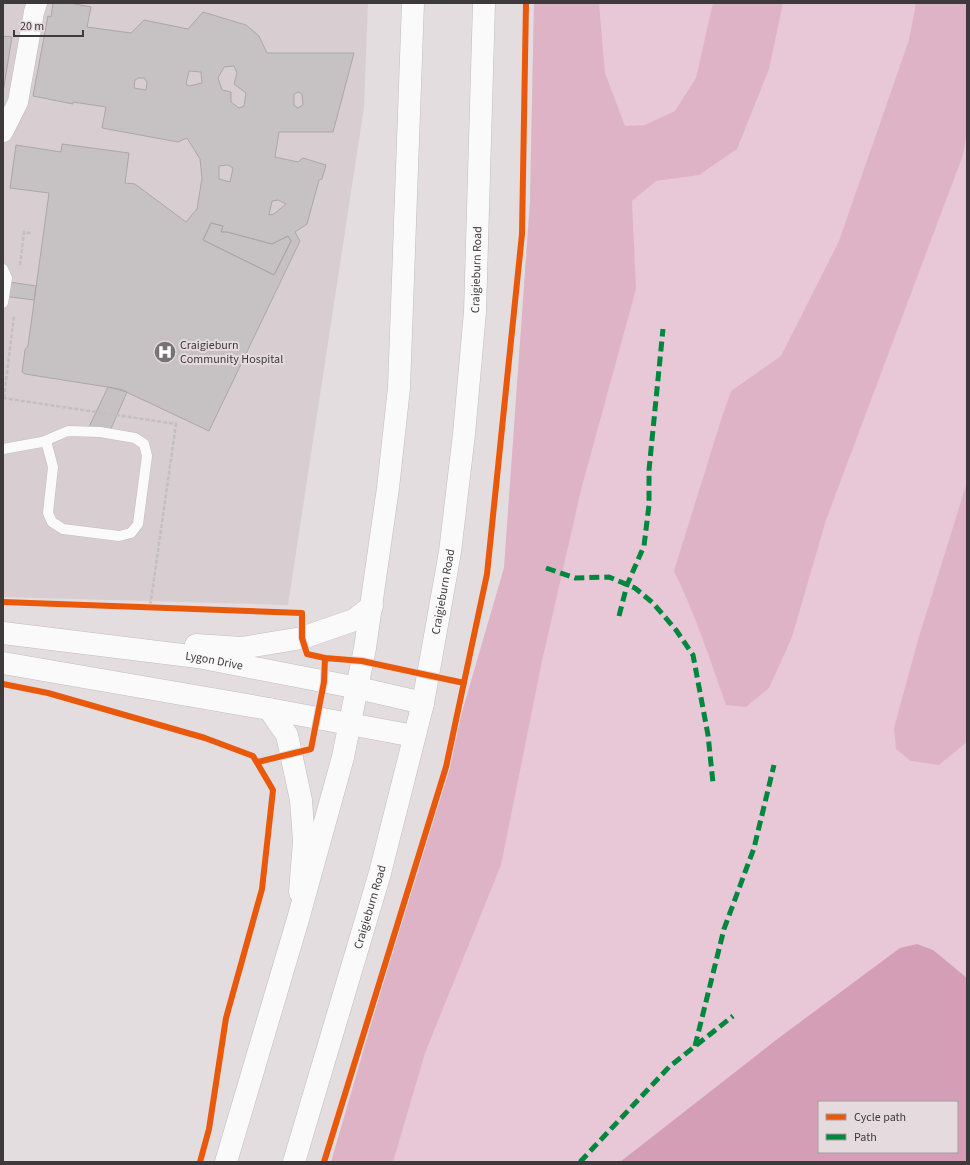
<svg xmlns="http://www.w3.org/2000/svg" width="970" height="1165" font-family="'Source Sans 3',sans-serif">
  <rect width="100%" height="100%" fill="#e3dde0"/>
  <path fill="#d8cdd1" d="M3 3H368L364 107 288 605 3 597Z"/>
  <path fill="#e8c8d6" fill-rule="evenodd" d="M534 3H967V1162H331L504 568 530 202ZM819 1102H957V1152H819Z"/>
  <path fill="#dfb3c6" d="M534 3H599L605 73 625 126 645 125 675 111 696 78 713 3H783L769 69 737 149 699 175 656 181 632 201 636 289 581 490 542 661 501 865 425 1053 393 1162H331L504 568 530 202Z
    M916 3H967V133L963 155 826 520 792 637 769 688 746 707 726 705C710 659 695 614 674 571L721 420 731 391 781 356 839 241 909 40Z
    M967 482V742L939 765 911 761 896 749 894 728 918 640Z"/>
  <path fill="#d49fb6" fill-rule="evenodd" d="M917 944 933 950 967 978V1162H620L776 1040 900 948ZM819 1102H957V1152H819Z"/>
  <path fill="#c6c2c3" stroke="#aba7a9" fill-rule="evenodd" d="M53 3H70L91 7 87 27 131 33 144 20 188 29 203 12 246 25 259 36 267 53H354L333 132H279L275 157 298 162 303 158 326 165 322 179 319 180 307 224 295 232 300 241 209 431 120 389 25 374 22 372 25 350 28 346 49 193 10 188 16 145 61 152 62 144 129 153 125 183 135 184 186 222 197 209 202 178 200 159 187 138 178 142 102 128 106 107 73 102V104L33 96 48 16 51 17ZM234 66 237 73 234 84 246 93 244 106 239 108 231 102V92L222 90 218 78 224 67ZM189 71 201 72 202 83 189 86 186 84ZM139 78H144L147 82 146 90 134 88 135 80ZM298 92 302 94 303 105 298 108 294 105V94ZM228 165 233 168 230 182 219 179V166ZM278 200 286 204 274 214 269 215 272 201ZM211 223 223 226 221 232H227L272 244 288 236 291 241 274 275 203 240Z
    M3 36 12 37 3 92Z
    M211 223 223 226 221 232H227L272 244 288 236 291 241 274 275 203 240Z
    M3 281 36 286 34 300 3 296Z
    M108 387 127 392 110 431 89 427Z"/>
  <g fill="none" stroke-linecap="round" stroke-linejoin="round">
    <g stroke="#c0bcbe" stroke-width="11">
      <path id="service" d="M3 269 7 278 3 303
        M3 449 42 442 68 431 100 432 135 438 144 444 147 456 138 524 131 533 119 536 63 529 52 522 48 513 53 467 46 441"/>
    </g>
    <g stroke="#c0bcbe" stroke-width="21">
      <path id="minor" d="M3 132 18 102 34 12 37 3"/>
    </g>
    <g stroke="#c0bcbe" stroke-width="23">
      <g id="tertiary">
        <path id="s1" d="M3 633 198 657 358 688 423 703"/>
        <path d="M196 645 241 648 302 638 354 620 372 606"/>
        <path d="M3 663 269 709 414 736"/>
        <path d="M269 709 287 735 301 800 304 841 300 892"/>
      </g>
    </g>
    <g stroke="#c0bcbe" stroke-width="23">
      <g id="primary">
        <path d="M226 1162 298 919 343 757 365 648 388 488 399 388 413 3"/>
        <path id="s2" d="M294 1162 380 873 423 703 450 552 464 434 475 312 484 3"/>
      </g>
    </g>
    <path stroke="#c2bfc0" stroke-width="2.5" stroke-dasharray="4 2" stroke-linecap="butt" d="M20 265 24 232 31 233
      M3 398 176 424 150 607
      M4 398 14 315"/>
    <use href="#service" stroke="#fbfafa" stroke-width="10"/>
    <use href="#minor" stroke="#fbfafa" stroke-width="20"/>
    <use href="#tertiary" stroke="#fbfafa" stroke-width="22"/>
    <use href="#primary" stroke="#fbfafa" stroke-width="22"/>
    <path stroke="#00873e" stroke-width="5" stroke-dasharray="10 5" stroke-linecap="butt" d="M546 568 575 578 609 577 635 588 653 603 676 630 693 655 708 735 713 783
      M619 616 627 585 644 546 649 505V470L663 329
      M695 1046 724 929 754 848 774 765
      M580 1162 669 1067 733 1016"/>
    <g stroke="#e5dbdf" stroke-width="8">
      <path id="cycleway" d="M3 602 302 613V638L307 654 325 658 324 682 311 749 258 762
        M325 658 362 661 464 683
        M3 684 48 693 205 738 253 756 273 790 262 889 226 1018 209 1129 200 1162
        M324 1162 446 767 487 574 522 234 526 3"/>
    </g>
    <use href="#cycleway" stroke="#e8590c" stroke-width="6"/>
  </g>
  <defs>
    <g id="hospital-disc" transform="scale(1.15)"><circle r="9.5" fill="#787375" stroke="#e5dbdf"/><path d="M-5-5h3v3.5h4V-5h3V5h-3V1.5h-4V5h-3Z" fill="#fff"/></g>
  </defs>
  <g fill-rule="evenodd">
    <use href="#hospital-disc" x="165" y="352"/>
  </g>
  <g text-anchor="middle" stroke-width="4" stroke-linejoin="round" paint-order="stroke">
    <g font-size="12" fill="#3e3a3c" stroke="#e5dbdf">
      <text dy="4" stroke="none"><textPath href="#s2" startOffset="914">Craigieburn Road</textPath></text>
      <text dy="4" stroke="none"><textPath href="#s2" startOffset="590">Craigieburn Road</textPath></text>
      <text dy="4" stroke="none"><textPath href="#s1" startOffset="213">Lygon Drive</textPath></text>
      <text dy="4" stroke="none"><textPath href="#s2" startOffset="266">Craigieburn Road</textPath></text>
    </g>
    <g font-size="12" fill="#3e3a3c" stroke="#e5dbdf" text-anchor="start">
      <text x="180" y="349">Craigieburn<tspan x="180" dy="14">Community Hospital</tspan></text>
    </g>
  </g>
  <rect width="970" height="1165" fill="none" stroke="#3e3a3c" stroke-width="8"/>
  <rect x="818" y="1101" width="140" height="52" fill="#e5dbdf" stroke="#a29b9e"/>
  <rect x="826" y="1114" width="20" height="6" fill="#e8590c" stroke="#a29b9e"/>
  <text x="854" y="1121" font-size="12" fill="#3e3a3c">Cycle path</text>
  <rect x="826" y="1134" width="20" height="6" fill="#00873e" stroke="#a29b9e"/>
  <text x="854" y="1141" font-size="12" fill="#3e3a3c">Path</text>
  <path d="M14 30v6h69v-6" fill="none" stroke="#3e3a3c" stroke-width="2"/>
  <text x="20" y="30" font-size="12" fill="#3e3a3c" stroke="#e5dbdf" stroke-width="3" paint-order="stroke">20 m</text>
</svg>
